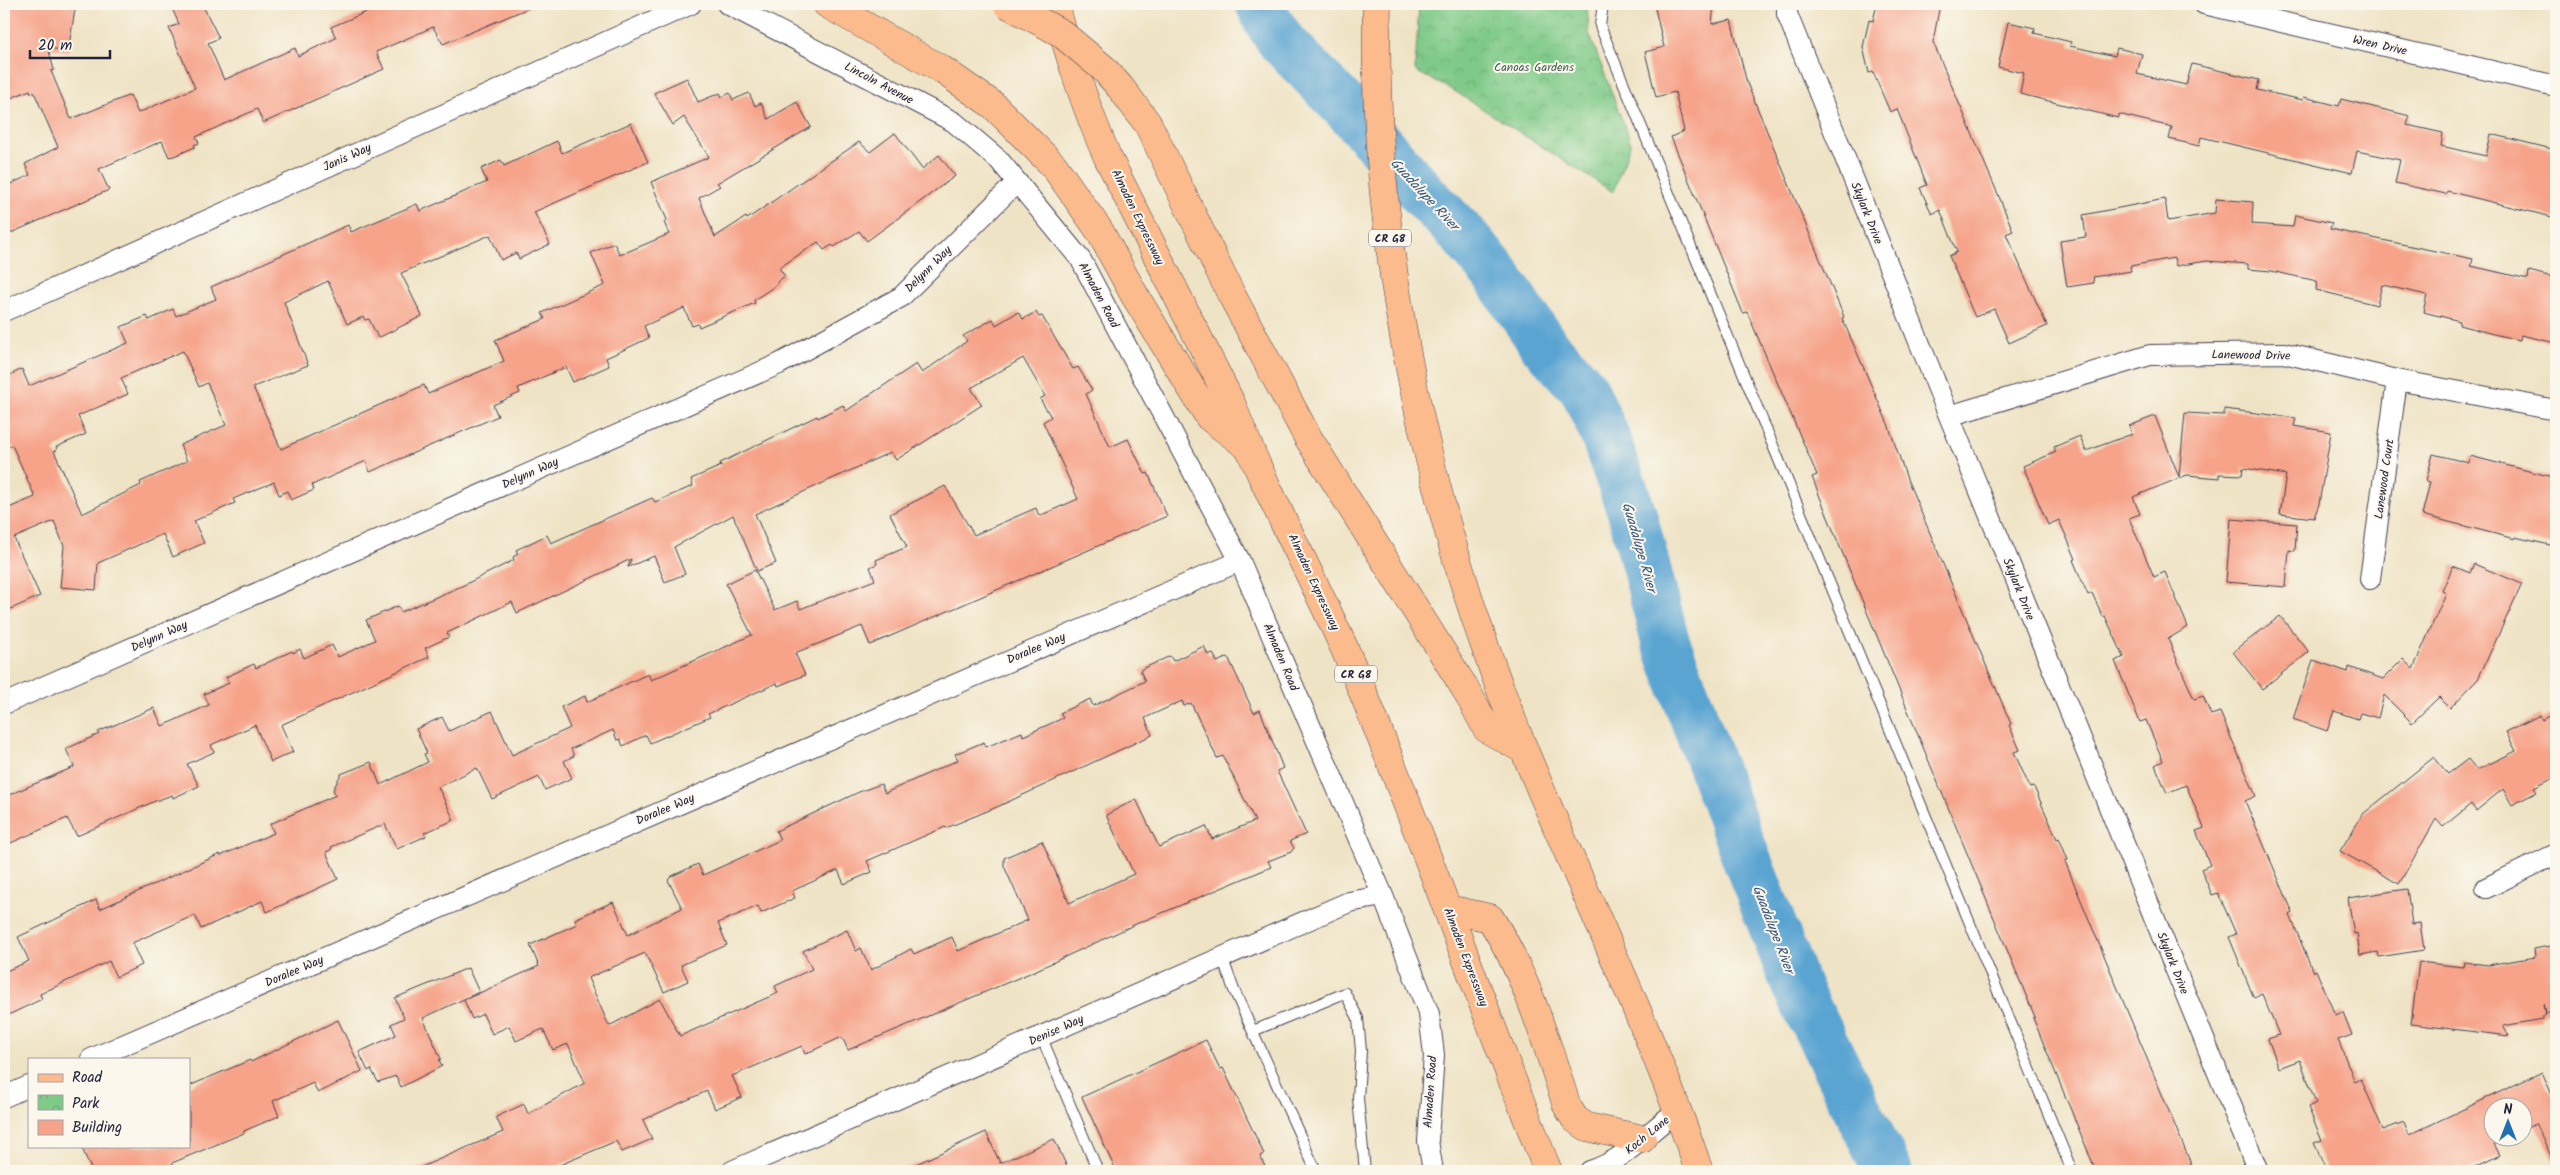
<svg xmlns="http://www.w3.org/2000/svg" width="2560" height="1175" font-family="Kalam,sans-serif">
  <defs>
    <pattern id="park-crowns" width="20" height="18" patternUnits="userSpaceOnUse" patternTransform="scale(1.25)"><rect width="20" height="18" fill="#7fca88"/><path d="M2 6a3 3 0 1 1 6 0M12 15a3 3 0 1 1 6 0" fill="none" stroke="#6dad76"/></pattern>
  </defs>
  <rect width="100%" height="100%" fill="#fbf7ec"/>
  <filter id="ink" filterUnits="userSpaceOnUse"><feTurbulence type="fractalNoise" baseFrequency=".02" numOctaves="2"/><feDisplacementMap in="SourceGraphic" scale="10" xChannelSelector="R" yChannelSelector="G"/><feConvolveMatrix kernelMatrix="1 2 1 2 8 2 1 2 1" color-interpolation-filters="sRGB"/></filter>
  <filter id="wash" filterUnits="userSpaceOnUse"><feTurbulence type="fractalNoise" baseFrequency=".0096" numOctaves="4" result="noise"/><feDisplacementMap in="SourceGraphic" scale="20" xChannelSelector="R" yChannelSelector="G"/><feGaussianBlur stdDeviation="1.12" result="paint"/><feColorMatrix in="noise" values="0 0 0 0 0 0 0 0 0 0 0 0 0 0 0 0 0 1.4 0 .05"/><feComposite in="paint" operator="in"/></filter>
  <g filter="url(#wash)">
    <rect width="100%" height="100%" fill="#efe3c5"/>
    <path fill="url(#park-crowns)" stroke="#507662" d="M1419 4H1587L1589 33 1631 143 1613 192 1456 92 1415 71Z"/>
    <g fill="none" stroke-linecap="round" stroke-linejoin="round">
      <path stroke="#5aa4d2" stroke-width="49" d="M1260 4 1267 20 1281 41 1355 117 1423 194 1463 235 1493 270 1543 344 1584 389 1603 431 1632 513 1665 640 1747 860 1796 986 1888 1171"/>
    </g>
    <g id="blocks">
      <path fill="#f6a389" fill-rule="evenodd" d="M4 4H76L68 51 48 48 54 70 51 71 71 119 130 95 138 113 195 88 169 28 179 24 170 4H202L219 38 208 43 224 80 295 48 298 56 336 38 331 27 385 4H538L443 44 433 27 376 52 384 69 263 123 257 109 196 137 199 143 194 145 195 147 174 156 169 157 162 141 99 169 109 190 4 236V187L30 175 25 164 58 147 34 92 31 93 30 90 4 101Z
        M1654 4H1714L1712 24 1731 20 1747 83 1844 317 1842 318 1888 424 1907 479 2011 724 2009 725 2020 750 2014 752 2030 788 2034 787 2057 839 2059 838 2068 860 2065 861 2075 886 2194 1171H2096L2033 1018 2035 1017 1835 535 1812 477 1817 475 1747 312 1743 313 1671 137 1684 131 1675 92 1656 97 1645 52 1664 47Z
        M1877 4H1940L1933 42 2000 199 2013 231 2006 234 2047 326 2009 343 1994 309 1975 317 1949 256 1957 252 1940 210 1932 214 1920 188 1927 185 1897 109 1890 112 1873 72 1869 73 1863 47 1869 20 1873 21Z
        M2008 22 2035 28 2034 33 2071 42 2070 46 2115 56 2117 48 2142 54 2137 74 2186 85 2192 64 2259 80 2257 90 2303 100 2304 97 2339 106 2341 99 2410 116 2407 125 2443 133 2441 146 2486 156 2491 134 2556 150V218L2447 191 2446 194 2395 183 2400 160 2357 151 2352 173 2201 137 2199 146 2169 139 2172 127 2118 114V118L2020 94 2024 73 1998 67Z
        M687 78 698 102 720 93 722 97 730 93 733 100 749 93 755 106 761 103 768 119 797 102 811 127 717 183 720 186 699 198 715 237 746 217 747 219 859 142 870 152 895 133 922 169 939 155 955 176 867 241 859 231 834 247 832 245 824 250 818 242 779 268 785 276 777 282 778 284 754 300 755 303 699 327 698 324 692 326 684 308 644 326 649 338 606 358 609 366 573 382 566 367 518 388 520 393 493 405 498 416 370 472 366 461 312 485 314 490 291 500 287 491 279 495 274 482 233 499 235 503 194 521 204 543 173 557 163 534 98 563 96 590 60 587 64 546 54 521 14 538 40 596 4 612V510L35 497 12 445 4 449V378L22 369 29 386 128 343 121 327 147 316 149 320 173 309 176 316 216 299 211 287 348 225 351 232 417 204 420 211 487 182 481 169 501 160 504 166 557 141 562 153 631 123 648 162 534 212 550 244 519 259 516 253 501 260 490 235 401 273 422 316 378 338 369 319 365 320 363 317 347 324 328 281 284 302 308 365 253 387 281 449 424 385 428 394 504 361 495 340 545 319 542 313 605 285 591 253 614 243 620 255 669 234 664 222 667 220 651 182 709 157 684 117 673 125 654 93ZM183 351 199 387 207 383 226 425 180 445 187 461 140 482 141 485 82 514 54 451 57 450 56 447 86 434 78 416 128 394 121 378Z
        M2165 199 2168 221 2215 213 2216 199 2253 202 2252 224 2293 227 2295 215 2332 223 2330 229 2473 259 2471 266 2528 279 2529 271 2556 278V343L2521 335 2520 340 2493 334 2459 325 2460 321 2423 312 2427 295 2382 285 2377 305 2316 290 2317 281 2271 271 2248 269V264L2207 261 2176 266 2174 258 2130 266 2131 271 2093 277 2094 283 2067 287 2060 241 2086 237 2083 215Z
        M1018 312 1023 319 1036 312 1039 317 1042 316 1073 369 1078 367 1092 390 1086 394 1110 447 1128 439 1145 474 1148 473 1167 516 870 645 862 626 795 653 805 675 778 686 777 683 708 714 710 717 650 743 646 735 623 746 620 739 617 740 613 730 571 749 574 756 564 761 572 778 545 790 539 777 492 799 477 768 438 787 454 820 424 833 426 836 397 849 385 824 331 847 332 849 326 852 338 879 267 912 262 901 201 929 195 915 132 943 142 965 116 977 109 961 40 994 42 999 4 1017V972L29 961 18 937 96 900 100 909 220 854V856L274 833 270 824 336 795 333 790 341 774 371 762 380 785 428 762 424 754 427 753 416 729 442 717 449 731 492 711 512 755 570 728 561 707 585 696 587 702 648 674 651 680 752 635 726 584 755 570 775 610 797 601 800 609 875 580 870 567 877 564 876 560 907 547 890 514 945 486 974 535 1036 508 1039 516 1078 499 1043 422 1051 417 1040 399 1045 396 1023 358 971 388 982 405 896 460 891 452 755 514 776 563 757 571 733 515 674 547 685 574 665 582 654 556 628 567 631 559 517 613 512 602 447 633 449 637 425 648 429 657 281 725 293 752 271 762 255 725 211 745 214 752 187 764 199 786 173 798 172 795 153 802 77 836 67 818 4 846V797L74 767 66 749 99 734 98 732 154 708 162 726 209 705 204 694 229 683 226 677 254 664 256 668 292 651 293 653 300 649 304 658 332 645 338 657 375 640 366 620 398 606 401 612 462 586 514 560 513 557 518 554 516 550 547 535 551 543 652 498 655 502 693 486 691 479 721 466 720 463 817 416 818 418 843 405 846 411 916 364 922 373 967 341 963 336 993 319 996 325Z
        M2224 409 2296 418 2294 426 2331 432 2319 504 2314 518 2280 514 2286 475 2243 468 2242 475 2219 474V478L2187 475 2133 497 2140 514 2129 518 2154 577 2165 572 2188 627 2168 639 2194 699 2203 696 2211 715 2220 712 2256 796 2245 801 2293 913 2290 915 2313 972 2316 970 2335 1015 2343 1012 2352 1035 2338 1040 2355 1082 2361 1079 2383 1130 2404 1122 2409 1135 2542 1072 2556 1104V1167L2536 1124 2522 1130V1108H2492V1138H2507L2494 1144 2500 1155 2467 1171H2327L2314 1143 2322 1140 2308 1107 2316 1103 2300 1060 2279 1068 2268 1039 2279 1035 2262 994 2254 998 2229 937 2236 934 2218 893 2212 895 2201 869 2210 865 2196 831 2204 828 2186 785 2167 793 2155 765 2163 761 2146 720 2140 722 2115 661 2124 657 2105 616 2103 617 2092 593 2088 595 2073 560 2076 559 2059 520 2048 525 2023 466 2056 452 2054 447 2080 436 2086 451 2132 434 2129 426 2155 416 2179 477 2185 413 2224 415Z
        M2433 454 2469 463 2470 456 2556 478V535L2554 546 2515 537V539L2422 515 2430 482 2426 481Z
        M2231 519 2297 524 2295 551 2289 550 2286 587 2226 582Z
        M2474 564 2522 584 2478 679 2450 708 2439 697 2412 723 2384 695 2378 718 2360 713 2358 719 2334 711 2327 731 2293 719 2313 660 2348 672 2349 667 2383 679 2403 659 2413 669 2446 593 2442 591 2453 566 2470 573Z
        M2280 616 2309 652 2262 689 2233 652Z
        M1204 646 1208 655 1213 653 1217 662 1228 657 1254 713 1260 710 1283 768 1277 771 1306 834 1290 841 1294 848 1291 852 1268 861 1271 867 1136 924 1030 973 848 1050 842 1037 805 1054 802 1046 732 1076 742 1097 715 1109 707 1091 643 1120 652 1139 622 1152 616 1141 546 1171H412L503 1132 496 1117 524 1104 528 1114 585 1083 568 1044 553 1050 543 1029 516 1041 509 1026 492 1034 483 1014 472 1019 464 1000 539 966 530 945 577 924 575 919 613 902 628 935 682 908 668 880 672 876 698 864 703 875 780 840 776 831 859 792 881 784 885 793 958 760 955 754 984 742 986 747 1022 732 1023 736 1063 718 1060 713 1090 699 1093 706 1145 681 1140 670 1170 656 1173 661ZM1182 701 1184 706 1191 703 1217 758 1223 756 1255 821 1212 839 1206 826 1159 847 1136 799 1106 815 1134 874 1069 903 1042 841 1004 858V866L1028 920 958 951 952 937 914 954 911 949 871 970 861 948 856 951 847 930 803 951 812 969 775 986 778 993 680 1036 660 999 609 1026 588 978 645 953 664 992 688 981 681 965 727 945 718 923 758 906 761 913 795 898 792 891 838 870 844 884 872 872 867 861 945 827 946 828 997 807 1152 735 1145 718Z
        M2556 713V777L2534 788 2537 792 2512 805 2503 789 2476 811 2471 804 2443 827 2436 819 2399 884 2340 851 2363 814 2434 757 2448 774 2468 759 2477 770 2516 751 2506 732 2540 715 2542 720Z
        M2407 889 2412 924 2420 923 2424 950 2379 957 2378 952 2360 955 2357 933 2354 934 2348 898Z
        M2556 945V1012L2545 1013 2543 1004 2545 1015 2542 1016V1019L2503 1026 2509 1036 2411 1024 2419 962 2463 967 2464 962 2488 965 2535 957 2534 949Z
        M468 968 479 992 423 1018 441 1059 439 1060 442 1066 401 1087 396 1076 378 1082 371 1069 368 1071 359 1052 396 1035 391 1024 404 1018 395 998Z
        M338 1020 362 1071 318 1093 313 1083 273 1101 279 1116 244 1131V1133L172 1163 177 1171H92L81 1146H189V1086L250 1060 251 1062Z
        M1206 1040 1220 1069 1223 1068 1264 1154 1260 1156 1267 1171H1116L1082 1097Z
        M986 1132 1000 1163 1054 1139 1069 1171H901Z"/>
    </g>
  </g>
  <g filter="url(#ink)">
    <use href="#blocks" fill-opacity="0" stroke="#413f50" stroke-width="1"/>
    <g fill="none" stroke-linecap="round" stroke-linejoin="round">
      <g stroke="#413f50" stroke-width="12">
        <path id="service" d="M1603 4 1600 26 2072 1171
          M1222 957 1234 990 1316 1171
          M1253 1031 1345 993 1358 1018 1361 1051 1358 1098 1365 1171
          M1041 1036 1098 1171"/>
      </g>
      <g stroke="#413f50" stroke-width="22">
        <path id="minor" d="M727 4 954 122 999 160 1081 260 1240 561 1383 896 1429 1014 1434 1055 1428 1141 1433 1171
          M1787 4V14L1949 416 2258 1171
          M2204 4 2556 86
          M4 311 691 4
          M1949 416 2150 355 2284 353 2397 380 2556 410
          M2370 579 2397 380
          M4 704 779 364 901 297 1017 182
          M2486 888 2556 854
          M91 1059 1240 561
          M4 1097 29 1086
          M732 1171 1349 902 1383 896
          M1590 1171C1625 1160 1648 1132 1677 1111"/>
      </g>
      <g stroke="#413f50" stroke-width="29">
        <path id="primary" d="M827 4 941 69 993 105 1054 166 1099 230 1135 296 1209 417 1247 446
          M1055 4C1069 56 1085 106 1107 156L1232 405C1268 501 1322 590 1360 685 1426 846 1483 1010 1548 1171
          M1377 4C1370 251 1431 524 1525 752 1582 891 1651 1028 1699 1171
          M1229 290 1307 436 1466 690 1487 729 1524 750
          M1448 909 1490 918C1527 975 1546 1042 1567 1106L1575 1119 1587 1127 1642 1139"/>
      </g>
      <use href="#service" stroke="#fff" stroke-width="10"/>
      <use href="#minor" stroke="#fff" stroke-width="20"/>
      <use href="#primary" stroke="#fbbb8c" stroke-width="28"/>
      <g stroke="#413f50" stroke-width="29" stroke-linecap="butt">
        <path id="primary-bridge" d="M1007 4 1061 33 1103 68 1120 87 1148 124 1229 290"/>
      </g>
      <use href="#primary-bridge" stroke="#fbbb8c" stroke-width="28"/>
    </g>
  </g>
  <g text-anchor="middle" stroke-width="4" stroke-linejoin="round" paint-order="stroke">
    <g fill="#fbf7ec" stroke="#636270" stroke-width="1">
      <rect x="1369" y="229.5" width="42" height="17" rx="4"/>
      <rect x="1335" y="665.5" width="42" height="17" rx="4"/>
    </g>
    <g font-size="11" font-weight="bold" fill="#22223b">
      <text x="1390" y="242">CR G8</text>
      <text x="1356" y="678">CR G8</text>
    </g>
    <g font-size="12" fill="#22223b" stroke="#fbf7ec">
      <text transform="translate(2380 45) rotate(13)" y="4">Wren Drive</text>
      <text transform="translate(879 83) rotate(28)" y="4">Lincoln Avenue</text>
      <text transform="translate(347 157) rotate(-24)" y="4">Janis Way</text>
      <text transform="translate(1867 213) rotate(68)" y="4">Skylark Drive</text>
      <text transform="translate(1138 217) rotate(64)" y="4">Almaden Expressway</text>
      <text transform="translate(928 269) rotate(-45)" y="4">Delynn Way</text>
      <text transform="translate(1099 295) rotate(62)" y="4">Almaden Road</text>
      <text transform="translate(2251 355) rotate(1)" y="4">Lanewood Drive</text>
      <text transform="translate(530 473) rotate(-24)" y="4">Delynn Way</text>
      <text transform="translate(2384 479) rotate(-82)" y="4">Lanewood Court</text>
      <text transform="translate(1314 582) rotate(65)" y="4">Almaden Expressway</text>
      <text transform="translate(2019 589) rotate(68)" y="4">Skylark Drive</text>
      <text transform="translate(159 636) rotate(-24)" y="4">Delynn Way</text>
      <text transform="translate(1036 648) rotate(-23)" y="4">Doralee Way</text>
      <text transform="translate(1281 657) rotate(67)" y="4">Almaden Road</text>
      <text transform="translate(665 809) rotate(-23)" y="4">Doralee Way</text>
      <text transform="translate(1466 957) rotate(69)" y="4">Almaden Expressway</text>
      <text transform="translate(2173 963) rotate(68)" y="4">Skylark Drive</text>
      <text transform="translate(294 971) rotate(-23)" y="4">Doralee Way</text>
      <text transform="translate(1056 1030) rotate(-24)" y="4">Denise Way</text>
      <text transform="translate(1430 1092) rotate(-86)" y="4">Almaden Road</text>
      <text transform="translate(1647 1135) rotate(-39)" y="4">Koch Lane</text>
    </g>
    <g font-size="12" fill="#435d56" stroke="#fbf7ec">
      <text x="1534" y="71">Canoas Gardens</text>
    </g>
    <g font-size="14" font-style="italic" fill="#385677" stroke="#fbf7ec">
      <text transform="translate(1425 194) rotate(47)" y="5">Guadalupe River</text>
      <text transform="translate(1640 547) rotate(74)" y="5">Guadalupe River</text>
      <text transform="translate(1774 929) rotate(69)" y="5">Guadalupe River</text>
    </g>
  </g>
  <rect width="2560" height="1175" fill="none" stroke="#fbf7ec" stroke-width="20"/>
  <rect x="28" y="1058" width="162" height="90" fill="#fbf7ec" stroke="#a4a2a5"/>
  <rect x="38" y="1074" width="25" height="8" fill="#fbbb8c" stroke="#a4a2a5"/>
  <text x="72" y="1082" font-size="15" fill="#22223b">Road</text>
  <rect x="38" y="1095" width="25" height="15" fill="url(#park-crowns)" stroke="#a4a2a5"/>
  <text x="72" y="1108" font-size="15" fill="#22223b">Park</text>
  <rect x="38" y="1120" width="25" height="15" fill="#f6a389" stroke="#a4a2a5"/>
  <text x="72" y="1132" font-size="15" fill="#22223b">Building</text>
  <g transform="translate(2508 1122)"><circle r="24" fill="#fbf7ec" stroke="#a4a2a5"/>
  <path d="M0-4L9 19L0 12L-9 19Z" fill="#1f6fb2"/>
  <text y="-8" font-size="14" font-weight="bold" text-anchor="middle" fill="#22223b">N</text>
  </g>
  <path d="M30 50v8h80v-8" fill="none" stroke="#22223b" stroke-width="2.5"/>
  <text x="38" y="50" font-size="15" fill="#22223b" stroke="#fbf7ec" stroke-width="4" paint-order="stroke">20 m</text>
</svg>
